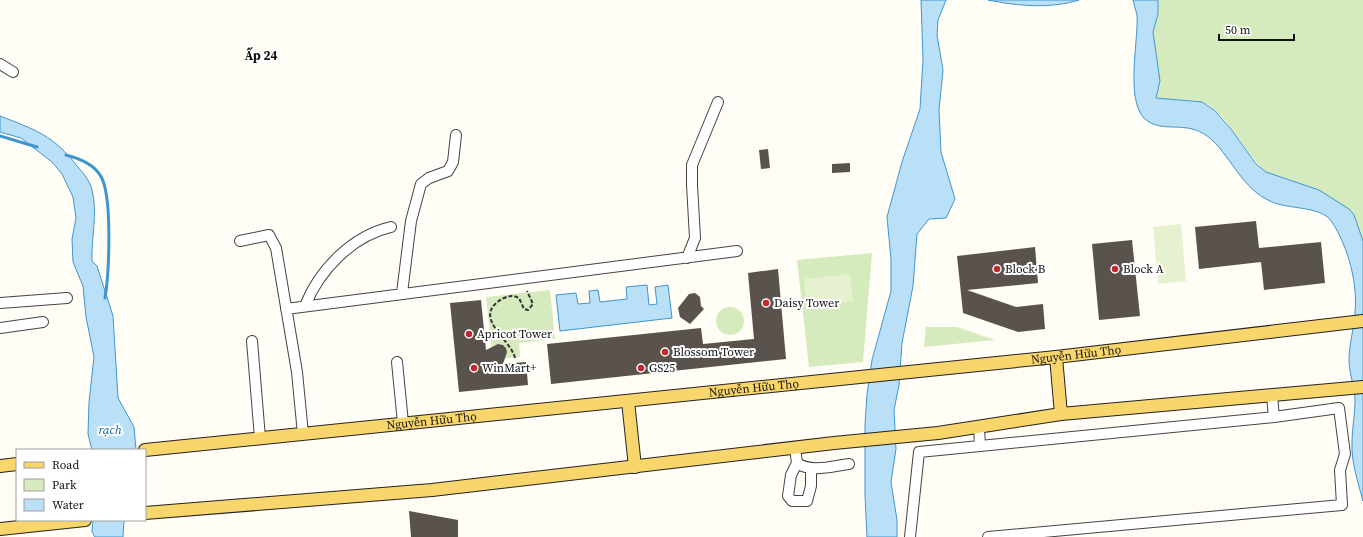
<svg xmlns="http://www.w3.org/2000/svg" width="1363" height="537" font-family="'Source Serif 4',serif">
  <rect width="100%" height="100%" fill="#fffdf5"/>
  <path fill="#d5ebbd" d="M1158 0H1363V241L1354 215 1266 172C1246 155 1225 109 1202 102 1187 98 1170 104 1156 98L1160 81 1153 32 1158 14Z
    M872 253 863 362 809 367 797 260Z
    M550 290 555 339 519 343 520 357 493 360 486 297Z
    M716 321a14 14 0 1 1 28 0a14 14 0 1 1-28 0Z
    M926 327H957L995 340 924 347Z"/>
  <path fill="#e6f2cf" d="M1181 224 1186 281 1158 284 1153 227Z
    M850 274 853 301 807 306 804 279Z"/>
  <path fill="#b9e0f7" stroke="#3f96cf" d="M921 0H946L938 20 937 35 943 70 939 110 941 152 955 199 946 218 929 219 917 234 913 286 902 343 899 385 894 410 896 449 891 482 897 520V537H867L865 495V424L867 394 872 360 891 291V259L887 217 902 162 920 109 923 60Z
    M988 0H1079C1050 9 1018 6 988 0Z
    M1133 0H1158V14L1153 32 1160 81 1156 98 1202 102 1214 110 1231 129 1256 164 1266 172 1319 190 1349 209 1354 215 1363 241V501C1358 482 1351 462 1352 442 1352 428 1355 415 1355 401 1355 387 1349 374 1349 360 1349 345 1354 328 1355 313 1358 283 1348 247 1332 222 1321 205 1287 210 1270 201 1243 189 1232 159 1212 140 1189 119 1169 133 1149 122 1123 108 1139 40 1137 15 1136 10 1134 5 1133 0Z
    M0 116C36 130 53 135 78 167 84 174 90 181 92 190 98 213 91 238 92 261L97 266 113 316 118 398 134 427 136 450H92L88 434 89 402 94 357 86 317 83 286 73 262 72 239 76 218 73 197 62 174 52 162 21 138 0 132Z
    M647 285 649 305 657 304 655 287 668 285 672 318 560 331 556 295 576 293 578 304 590 303 589 291 598 290 600 302 627 299 626 287Z
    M93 520H124L123 537H95L92 532Z"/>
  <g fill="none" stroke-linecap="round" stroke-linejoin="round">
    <path stroke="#3f96cf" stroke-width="3" d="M0 136 37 147
      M66 155C78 158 93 164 100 175 113 193 109 274 105 298"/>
  </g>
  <path fill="#5a524d" d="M768 149 770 168 761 169 759 150Z
    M850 163V172L832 173V164Z
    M1256 221 1259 248 1321 242 1325 283 1264 290 1261 262 1199 269 1195 227Z
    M1132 240 1140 316 1099 320 1092 244Z
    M1035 247 1038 283 967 290 1016 307 1043 304 1045 329 1018 332 963 313 957 256Z
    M778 269 786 359 551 384 547 344 701 328 703 344 754 339 748 273Z
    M695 293 700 297 701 306 704 309 690 324 680 317 678 308 689 294Z
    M481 300 486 350 498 344 503 345 506 348 507 352 503 364 526 362 528 385 459 392 450 303Z
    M409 511 458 520V537H411Z"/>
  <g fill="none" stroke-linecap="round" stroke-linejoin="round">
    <g stroke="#444" stroke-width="12">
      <path id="minor" d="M0 64 13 72
        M240 241 269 235 276 248 297 372 303 434
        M687 258 695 238 692 185V165L718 102
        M402 293 411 221 421 184 429 178 448 171 453 162 456 135
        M0 303 67 298
        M305 306C319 270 352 236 391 227
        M286 309 737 251
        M0 328 43 322
        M252 341 260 438
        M397 362 403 423
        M979 428 980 446 1274 417 1272 396
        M795 448 797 463C811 473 833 466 849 464
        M797 463 791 475 788 496 792 501H807L811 486V469
        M910 537 919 452 980 446
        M988 537 1342 505 1340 470 1345 454 1339 408 1274 417"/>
    </g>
    <g stroke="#222" stroke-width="14">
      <g id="major">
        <path d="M1056 357 1061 414"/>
        <path d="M628 401 635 467"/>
        <path id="s1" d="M145 450 1056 357 1363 321"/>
        <path d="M0 466 17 464"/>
        <path d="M145 513 432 490 834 443 938 433 1061 414 1363 387"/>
        <path d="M0 529 85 520"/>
      </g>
    </g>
    <path stroke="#333" stroke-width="2" stroke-dasharray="4 2" stroke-linecap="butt" d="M515 358C511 339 469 316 504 298 509 296 513 295 519 298L524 309 528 310 533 304 527 291"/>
    <use href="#minor" stroke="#fff" stroke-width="10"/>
    <use href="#major" stroke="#f9d66b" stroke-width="12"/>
  </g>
  <g fill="#c4262e" stroke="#fff" stroke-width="1.5">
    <circle cx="997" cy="269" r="4"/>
    <circle cx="1115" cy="269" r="4"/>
    <circle cx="766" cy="303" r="4"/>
    <circle cx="469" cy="334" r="4"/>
    <circle cx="665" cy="352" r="4"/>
    <circle cx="474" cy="368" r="4"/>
    <circle cx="641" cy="368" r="4"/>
  </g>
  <g text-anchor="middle" stroke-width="4" stroke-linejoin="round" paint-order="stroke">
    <g font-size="12" fill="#111" stroke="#fff" text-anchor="start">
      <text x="1005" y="273">Block B</text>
      <text x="1123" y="273">Block A</text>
      <text x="774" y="307">Daisy Tower</text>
      <text x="477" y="338">Apricot Tower</text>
      <text x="673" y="356">Blossom Tower</text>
      <text x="482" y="372">WinMart+</text>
      <text x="649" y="372">GS25</text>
    </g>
    <g font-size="12" fill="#111" stroke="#fff">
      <text dy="4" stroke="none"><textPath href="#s1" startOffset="936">Nguyễn Hữu Thọ</textPath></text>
      <text dy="4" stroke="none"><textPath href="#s1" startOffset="612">Nguyễn Hữu Thọ</textPath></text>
      <text dy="4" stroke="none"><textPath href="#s1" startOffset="288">Nguyễn Hữu Thọ</textPath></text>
    </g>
    <g font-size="13" font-weight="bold" fill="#111" stroke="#fff">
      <text x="261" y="60">Ấp 24</text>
    </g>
    <g font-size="13" font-style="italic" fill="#1768a6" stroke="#fff">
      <text x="110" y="434">rạch</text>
    </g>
  </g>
  <rect x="16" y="449" width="130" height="72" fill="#ffffff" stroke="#a0a0a0"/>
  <rect x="24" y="462" width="20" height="6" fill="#f9d66b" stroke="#a0a0a0"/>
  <text x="52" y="469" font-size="12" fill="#111111">Road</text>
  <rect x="24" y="479" width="20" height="12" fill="#d5ebbd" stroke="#a0a0a0"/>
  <text x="52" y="489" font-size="12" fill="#111111">Park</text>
  <rect x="24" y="499" width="20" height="12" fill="#b9e0f7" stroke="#a0a0a0"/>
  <text x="52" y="509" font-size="12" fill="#111111">Water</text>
  <path d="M1219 34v6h75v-6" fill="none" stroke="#111111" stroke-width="2"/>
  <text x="1225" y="34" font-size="12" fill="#111111" stroke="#ffffff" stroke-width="3" paint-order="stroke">50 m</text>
</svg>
